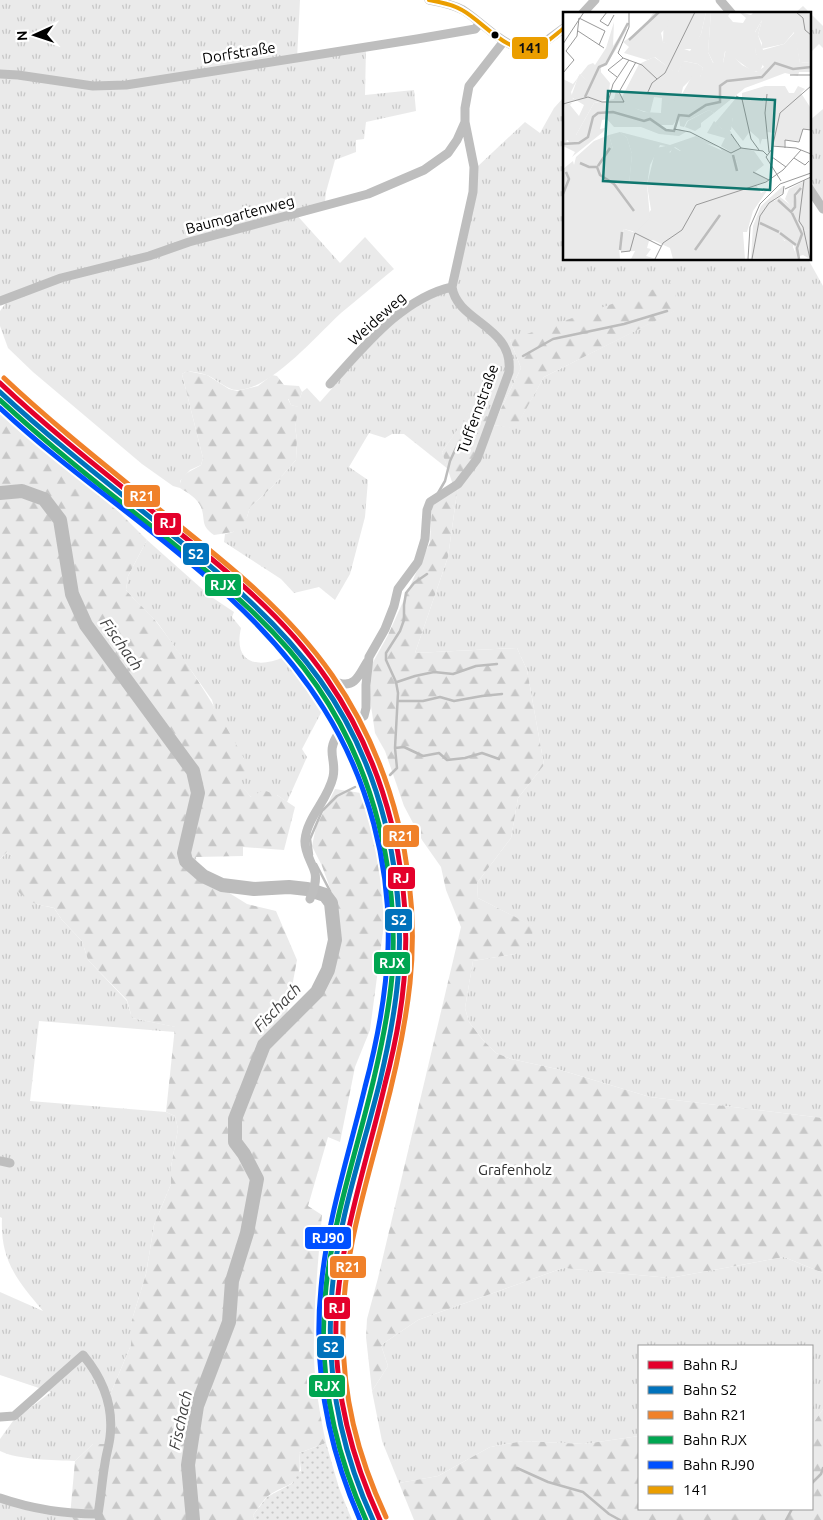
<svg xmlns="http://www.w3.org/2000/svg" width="823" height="1520" font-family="Ubuntu,sans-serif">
  <defs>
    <pattern id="grass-tufts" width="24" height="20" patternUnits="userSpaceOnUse" patternTransform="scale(1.25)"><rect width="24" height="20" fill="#eaeaea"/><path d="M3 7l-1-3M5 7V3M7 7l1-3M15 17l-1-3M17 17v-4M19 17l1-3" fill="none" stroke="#c7c7c7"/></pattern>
    <pattern id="forest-firs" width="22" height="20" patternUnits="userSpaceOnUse" patternTransform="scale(1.25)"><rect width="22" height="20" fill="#eaeaea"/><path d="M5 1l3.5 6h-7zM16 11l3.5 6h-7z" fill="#c7c7c7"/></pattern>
    <pattern id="garden-dots" width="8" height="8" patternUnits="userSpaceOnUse" patternTransform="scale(1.25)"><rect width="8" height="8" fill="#eaeaea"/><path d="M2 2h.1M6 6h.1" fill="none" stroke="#c7c7c7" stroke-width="1.8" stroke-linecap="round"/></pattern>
  </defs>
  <rect width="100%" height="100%" fill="#fff"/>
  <path fill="url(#grass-tufts)" d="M0 0H300L297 59 366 48 365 95 414 90 416 111 366 122 364 139 356 140V152L335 160 326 192 325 202 294 212 340 263 365 237 394 269C376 284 359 298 341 313 317 335 272 388 239 390 228 391 219 381 209 376 202 373 194 372 187 371L182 374 203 458 201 465 190 470 180 481V488L173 486 142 464 33 372 8 348 0 326V311L5 304 4 297 0 299Z
    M803 6 823 26V48L819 44 809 54V14H794Z
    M564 97V259H808L823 286V1118L650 1097 557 1069 511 1059 496 1053 482 1039 469 1022 465 1008 473 961 515 954 532 926 478 898 477 883 511 838 518 798 544 765 527 670 517 648 415 653 448 557 459 478 495 425 515 428 544 377 674 311 510 340 521 368 496 419 470 412 442 452 448 469 404 434H392L385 438 369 433 349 467 368 480 365 517 350 574 335 600 319 587 294 593 281 579 224 542 225 534 233 532 247 517 250 507 271 488 296 460 297 439 295 427 298 407 291 405 288 398H300L302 392 307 388 320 402 380 334 422 302 457 279C467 241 475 205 477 167L525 122 540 133 554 108Z
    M823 109V204L809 183V121Z
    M147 540 210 596 234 612 232 617 241 628C233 663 257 669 284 657L322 711 302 749 307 757 287 802 277 795 251 797 236 780 212 700 157 622 136 601 126 590 128 576Z
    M8 852 12 856 36 904 54 908 62 920 82 941 88 960 127 1001 132 1018 176 1027 175 1032 39 1021 30 1101 166 1112 175 1116 178 1129 171 1167V1184L154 1225 146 1274 131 1323V1345L107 1402V1444H93L75 1461C54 1460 18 1460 0 1451V1439L13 1421 51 1392 0 1375V1292L43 1311C18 1281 0 1261 2 1218L0 1217V859Z
    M784 1257 823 1273V1409L812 1425V1346H639V1436L584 1444 523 1441 490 1447 438 1476 399 1483 382 1441 372 1391 388 1366 381 1345 418 1320 563 1268 670 1278Z
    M0 1501 70 1516 74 1520H0Z"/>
  <path fill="url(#forest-firs)" d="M677 281 675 311 544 377 515 429 495 425 459 478 448 557 415 653 517 648 527 670 544 765 518 798 511 838 477 883 478 898 533 926 532 939 515 954 473 961 465 1008 469 1022 482 1039 496 1053 511 1059 557 1069 650 1097 823 1118V1273L784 1257 670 1278 563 1268 418 1320 381 1345 388 1366 372 1391 366 1337 367 1319 378 1278 461 927 446 890 441 867 422 840 404 806 385 751 375 733 370 699 372 664 388 635 430 542 432 506 453 485 442 452 470 411 496 419 521 368 510 340Z
    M187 371 207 375 229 389 237 391 258 386 272 375 277 376 284 385 299 386 302 392 300 398 288 399 291 405 299 407 295 427 297 439 296 460 271 488 250 507 247 517 241 527 233 532 214 535C200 525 206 521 201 507 197 498 188 493 180 488 179 473 191 472 201 465L203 458 182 374Z
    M0 399 29 427 50 443 147 540 128 576 126 590C136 602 149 612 158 624 193 669 221 717 249 767L237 780 251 797 263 790 277 795 295 807 284 850 243 847V856L196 857 197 873 247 904 276 911 297 960 283 1035 329 970 339 940 335 902 322 866 312 846 316 827 335 789 361 793 379 853 383 886 384 924 370 1030 355 1067 340 1142 328 1137 308 1206 322 1215C318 1263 313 1311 314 1358 315 1386 320 1415 326 1443L299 1453C303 1489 291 1480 268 1496 262 1501 258 1509 253 1515L255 1520H74L70 1516 75 1461 93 1444H107V1402L131 1345V1323L146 1274 154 1225 171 1184V1167L178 1129 175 1116 166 1112 175 1027 132 1018 127 1000 88 960 82 941 62 920 54 908C48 906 40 906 34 903 16 893 0 876 12 856L7 852 0 859Z
    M823 1409V1520H414L399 1483 438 1476 490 1447 523 1441 584 1444 639 1436V1509H812V1425Z"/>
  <path fill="url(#garden-dots)" d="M326 1443 339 1488 352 1520H255L253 1515 267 1497 293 1483V1474L301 1471 299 1453Z"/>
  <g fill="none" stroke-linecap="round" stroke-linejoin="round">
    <path stroke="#bcbcbc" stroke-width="2.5" d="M523 356 553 339 624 324 667 311
      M438 493 445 481 450 461 456 448 467 439 477 421
      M397 682 415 676 434 672 453 674 476 666 497 664
      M398 701H423L440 697 454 701 482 696 502 694
      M395 748 404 747 423 756 439 753 447 760 465 758 482 753 499 759
      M390 775 397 768 395 748 398 693 396 682 386 660V653L400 631 404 620V605L406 593 414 583 427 574
      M312 855 310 839 322 811 337 796 355 787
      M316 864 330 891 331 903
      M517 1468 548 1482 583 1492 609 1514 620 1520
      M812 1483 821 1474 823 1468
      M786 1520 792 1509"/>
    <path stroke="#bcbcbc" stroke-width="14" d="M0 493 22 491 44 499 60 520 72 594 86 625 193 771 198 793 184 853 186 861 203 876 222 885 254 889 289 887 307 889 325 895 331 903 335 940 328 970 317 992 264 1045 235 1119V1142L244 1154 257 1179 247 1233 232 1281 229 1322 197 1406 188 1465 193 1520"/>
    <path stroke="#bebebe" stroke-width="9" d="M429 0C440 2 452 4 463 10 483 22 512 58 538 47L564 28
      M720 0 732 14
      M582 14 595 0
      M0 74 18 75 93 86 126 85 417 39 475 29 480 23
      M809 188 823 209
      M0 301 61 278 149 256 189 242 368 194 424 170 448 153 457 140 465 122
      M330 384C363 348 402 298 452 287
      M339 683C355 688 359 675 367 662
      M310 899C313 891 317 882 315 873 312 862 304 852 305 840 307 817 328 800 333 777 337 759 325 752 339 733 344 726 356 721 364 716L366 708V685L369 657 385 629 394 606 398 589 418 562 425 539 427 510 430 502 458 484 477 459 509 372C514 326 457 322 452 287L473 192 474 167 465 122V108L469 86 504 41
      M0 1161 10 1163
      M0 1417 14 1416 83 1355C103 1379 114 1405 110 1437 109 1446 106 1455 105 1463 102 1480 101 1497 98 1514L100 1520
      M0 1498C32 1509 64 1514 98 1514"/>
    <g stroke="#fff" stroke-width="8">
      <path id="bus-1" d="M429 0C440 2 452 4 462 10 484 22 507 55 535 48 545 45 556 34 564 28"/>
    </g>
    <use href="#bus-1" stroke="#eb9e00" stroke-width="4"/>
    <g stroke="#fff" stroke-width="9">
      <path id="rail-1" d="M0 383C53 433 110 477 167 523 225 569 285 617 327 679 387 766 413 875 404 980 401 1015 394 1050 385 1084 367 1162 339 1241 336 1322 334 1392 351 1457 380 1520"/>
    </g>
    <g stroke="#fff" stroke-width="9">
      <path id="rail-2" d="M0 392C53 441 110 485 166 530 222 575 278 621 320 680 381 765 406 874 398 978 395 1012 388 1047 380 1081 363 1150 338 1220 332 1291 325 1371 340 1448 373 1520"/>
    </g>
    <g stroke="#fff" stroke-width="9">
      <path id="rail-3" d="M4 378C57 428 115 473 171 519 229 565 289 613 332 675 393 763 421 876 410 983 405 1029 395 1074 383 1119 366 1186 343 1255 343 1326 342 1395 357 1455 386 1517"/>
    </g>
    <g stroke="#fff" stroke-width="9">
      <path id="rail-4" d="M0 400C54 450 112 495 170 541 223 584 278 629 317 686 375 771 399 874 392 976 389 1010 382 1044 374 1078 358 1147 334 1215 326 1287 317 1367 333 1447 366 1520"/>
    </g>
    <g stroke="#fff" stroke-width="9">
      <path id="rail-5" d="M0 408C107 508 245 582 324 709 368 779 391 865 388 948 386 995 377 1042 365 1087 349 1154 327 1220 321 1288 313 1368 328 1447 360 1520"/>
    </g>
    <use href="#rail-1" stroke="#e4002b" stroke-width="5"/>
    <use href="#rail-2" stroke="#0072bc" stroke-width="5"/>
    <use href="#rail-3" stroke="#f0812a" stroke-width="5"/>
    <use href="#rail-4" stroke="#00a651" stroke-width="5"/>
    <use href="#rail-5" stroke="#0050ff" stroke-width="5"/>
  </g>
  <circle fill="#000" stroke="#fff" stroke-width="2" cx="495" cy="35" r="4.5"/>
  <g text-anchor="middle" stroke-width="5" stroke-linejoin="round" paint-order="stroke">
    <g font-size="15" fill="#000" stroke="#fff">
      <text transform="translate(239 53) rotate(-9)" y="5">Dorfstraße</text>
      <text transform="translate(240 215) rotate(-15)" y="5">Baumgartenweg</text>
      <text transform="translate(377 319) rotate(-42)" y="5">Weideweg</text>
      <text transform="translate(478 409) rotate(-70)" y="5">Tuffernstraße</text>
    </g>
    <g font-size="15" fill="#2f2f2f" stroke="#fff">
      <text x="515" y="1175">Grafenholz</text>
    </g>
    <g font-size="16" font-style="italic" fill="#404040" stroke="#fff">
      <text transform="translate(122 644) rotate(54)" y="6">Fischach</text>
      <text transform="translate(277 1007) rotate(-46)" y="6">Fischach</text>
      <text transform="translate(180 1420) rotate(-78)" y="6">Fischach</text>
    </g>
  </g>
  <g transform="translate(563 12)">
    <rect width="248" height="248" fill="#fff"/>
    <path d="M101 0H143L138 22 130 37H114L100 30ZM148 0H168L165 4 170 10 180 11 183 6 176 0 188 3 191 0H247L248 50 237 51 231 20 221 32 198 37 199 31 195 23 199 8 192 20V30L193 42 201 50 197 59 190 60 162 39 160 51 151 52 145 40ZM91 45 112 60H115L120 49 135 52 140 56 139 61 137 65 129 66 120 75 118 84 98 101 99 86 91 85 87 101 54 91 51 87 53 79 59 85 76 52ZM37 59 47 71 45 87 31 91 13 123 3 129 5 131 0 130 2 92 9 91 7 93 16 104 21 93 8 85 15 65 17 62 27 72 23 83ZM202 74H222L226 81H231L235 74 242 77 238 81 247 95V118L240 117 236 129 222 128 221 135 210 133 212 121 204 120V127H199L197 133 196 127 187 119 180 129 168 114 170 106 157 105 173 86H179V81ZM146 98 151 101 138 111V115L132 119 122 115 125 109ZM151 109 159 117H166L177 135 191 139 201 153 192 160 206 168 193 173 198 181 206 176 190 199 184 220H180L182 247H110L107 236 90 228 86 229 84 236 88 237 83 244 93 247H68L72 239 58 240 56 234 61 217 70 220 88 198 84 173 93 136 103 134 107 141 110 135 117 139 138 129 162 140 177 160 171 142 158 134 162 126 144 121ZM57 120 64 126 69 142 66 173H56L50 168V137L46 123ZM247 166 248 217 241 219 231 204 234 183 239 175 232 180 229 195 222 187 226 177ZM220 174 221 180 211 187 210 220 222 229 223 227 231 231 230 235 235 247 188 246 190 214 198 194Z" fill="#eaeaea"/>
    <path d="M91 0H101L107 11 98 21 100 30 127 39 138 22 143 0H148L145 40 150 51H160L163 37 179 53 193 60 201 55 193 42 190 24 199 8 195 23 200 38 221 32 232 20 237 51 247 50V60H236L235 64 222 61 182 76 151 101 146 98 124 109 121 115 117 114 116 104 110 113H97L106 119 117 117 123 120 116 124 96 122 78 115H51L44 107 39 108 37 117 42 116 40 120 9 145 12 140 0 134V130H6L3 125 7 123H13L31 91 51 87 81 100 98 101 99 96 118 84 129 64 137 65 140 56 135 52 121 49 115 60H111L92 45 84 48 61 41 66 35 60 30 79 17ZM51 10 50 34 61 17H64L54 36 43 53 38 55V62L24 84 2 92 0 100V67L10 72 25 53 30 51 32 53 43 36ZM17 62 28 74 22 84 10 87 8 80ZM157 105H170L168 118 159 117 152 111ZM57 120 107 133 133 124 171 142 177 160 156 135 138 130V141L124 143 112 135 105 141 103 134 97 133 87 153 84 173 87 206 73 220 61 217 56 234 57 247H3L0 244V157L10 149 11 153 13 145 31 129 46 123 50 137V168L56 173H66L69 142 64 126ZM232 179 236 199 231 204 241 219 247 217V247L240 243 233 245 231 231 209 224 210 220 201 214 211 189 217 185 229 194Z" fill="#eaeaea" fill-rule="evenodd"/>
    <path fill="none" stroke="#bcbcbc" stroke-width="2.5" d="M66 28 96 0M22 85 36 55 43 52 65 11M0 132 16 131 25 125 30 105 35 101 50 100 81 109 87 107 103 118 111 119 116 103 126 104 143 93 157 90V74L164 69 199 65 212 51 230 57 248 55M170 143 174 159M17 151 26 155H34L37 163 51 172 71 199M35 154 47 136M0 182 6 167 3 160M215 188 228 200 232 195V183L238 176M229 201 239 222 234 236 236 247M197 211 216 220M217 221 233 233M57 238 59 220M132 238 157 203"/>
    <path fill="none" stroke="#999" stroke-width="1" d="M44 0 37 9 45 14 51 3M66 0V15L55 41 60 46 79 53 94 67M233 0 240 6 242 18 248 23M15 19 41 36M0 32 21 0M0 61 11 48 3 39 14 24 16 6 42 19 36 33M227 63H248M54 65 45 58 60 46M84 82 89 71 102 61 132 0M204 82 202 101 206 140M173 84 179 87 188 127 196 138M45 90 50 72 66 48M0 92 25 85 39 90H61L56 80 73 50M111 117 127 120 168 141 178 136M168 122 178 136M209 134 233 136 248 142M178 136 200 139 204 143M222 136V128L236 130 240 117 248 118M209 145 223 155M231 146 242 153 246 149M190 160 206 168M241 168 236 209 240 215 247 247M218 169 203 145 209 137 217 101 248 74M222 177 248 165M58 240 67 239 72 221 98 234M92 247 100 231 119 218 133 193 203 170 220 158 238 138M185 247 187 215 197 192 217 172 248 161M189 247 197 204 206 191 220 182 221 174"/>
    <path fill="#0f766e" fill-opacity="0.15" stroke="#0f766e" stroke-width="2.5" d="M45 79 212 88 207 178 40 169Z"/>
    <rect width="248" height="248" fill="none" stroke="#000" stroke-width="2.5"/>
  </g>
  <g stroke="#fff" stroke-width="2">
    <rect x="511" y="36" width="38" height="24" rx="5" fill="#eb9e00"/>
    <rect x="123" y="484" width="38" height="24" rx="5" fill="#f0812a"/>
    <rect x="153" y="512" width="29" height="24" rx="5" fill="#e4002b"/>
    <rect x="182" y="542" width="28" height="24" rx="5" fill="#0072bc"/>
    <rect x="204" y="573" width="38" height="24" rx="5" fill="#00a651"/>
    <rect x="382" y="824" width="38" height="24" rx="5" fill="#f0812a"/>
    <rect x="387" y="866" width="29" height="24" rx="5" fill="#e4002b"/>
    <rect x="384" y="908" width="29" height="24" rx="5" fill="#0072bc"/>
    <rect x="373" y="951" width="38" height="24" rx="5" fill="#00a651"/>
    <rect x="304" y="1226" width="48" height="24" rx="5" fill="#0050ff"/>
    <rect x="329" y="1255" width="38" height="24" rx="5" fill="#f0812a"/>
    <rect x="323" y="1296" width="28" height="24" rx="5" fill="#e4002b"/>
    <rect x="316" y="1335" width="29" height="24" rx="5" fill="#0072bc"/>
    <rect x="308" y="1374" width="38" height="24" rx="5" fill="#00a651"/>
  </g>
  <g font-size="14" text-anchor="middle" font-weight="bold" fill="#fff">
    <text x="142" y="501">R21</text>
    <text x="168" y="528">RJ</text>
    <text x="196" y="559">S2</text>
    <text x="223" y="590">RJX</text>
    <text x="401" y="841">R21</text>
    <text x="401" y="883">RJ</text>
    <text x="399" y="925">S2</text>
    <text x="392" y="968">RJX</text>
    <text x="328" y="1243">RJ90</text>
    <text x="348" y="1272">R21</text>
    <text x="337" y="1313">RJ</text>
    <text x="331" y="1352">S2</text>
    <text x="327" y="1391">RJX</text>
  </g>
  <g font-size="14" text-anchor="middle" font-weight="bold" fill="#111">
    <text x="530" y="53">141</text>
  </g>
  <rect x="638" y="1345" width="175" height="165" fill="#ffffff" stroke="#999999"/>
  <rect x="648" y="1361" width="25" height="8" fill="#e4002b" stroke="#999999"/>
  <text x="683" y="1370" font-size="15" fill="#000000">Bahn RJ</text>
  <rect x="648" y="1386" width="25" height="8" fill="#0072bc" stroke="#999999"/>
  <text x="683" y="1395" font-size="15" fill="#000000">Bahn S2</text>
  <rect x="648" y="1411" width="25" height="8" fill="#f0812a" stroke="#999999"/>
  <text x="683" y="1420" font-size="15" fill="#000000">Bahn R21</text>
  <rect x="648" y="1436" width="25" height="8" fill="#00a651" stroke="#999999"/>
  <text x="683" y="1445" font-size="15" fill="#000000">Bahn RJX</text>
  <rect x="648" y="1461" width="25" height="8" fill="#0050ff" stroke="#999999"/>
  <text x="683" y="1470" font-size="15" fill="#000000">Bahn RJ90</text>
  <rect x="648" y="1486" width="25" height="8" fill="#eb9e00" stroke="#999999"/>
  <text x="683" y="1495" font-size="15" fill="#000000">141</text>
  <g transform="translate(35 35) rotate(267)" stroke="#ffffff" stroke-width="4" paint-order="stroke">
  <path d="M0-4L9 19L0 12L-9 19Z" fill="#000000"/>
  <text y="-8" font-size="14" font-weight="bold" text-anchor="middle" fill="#000000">N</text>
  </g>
</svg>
